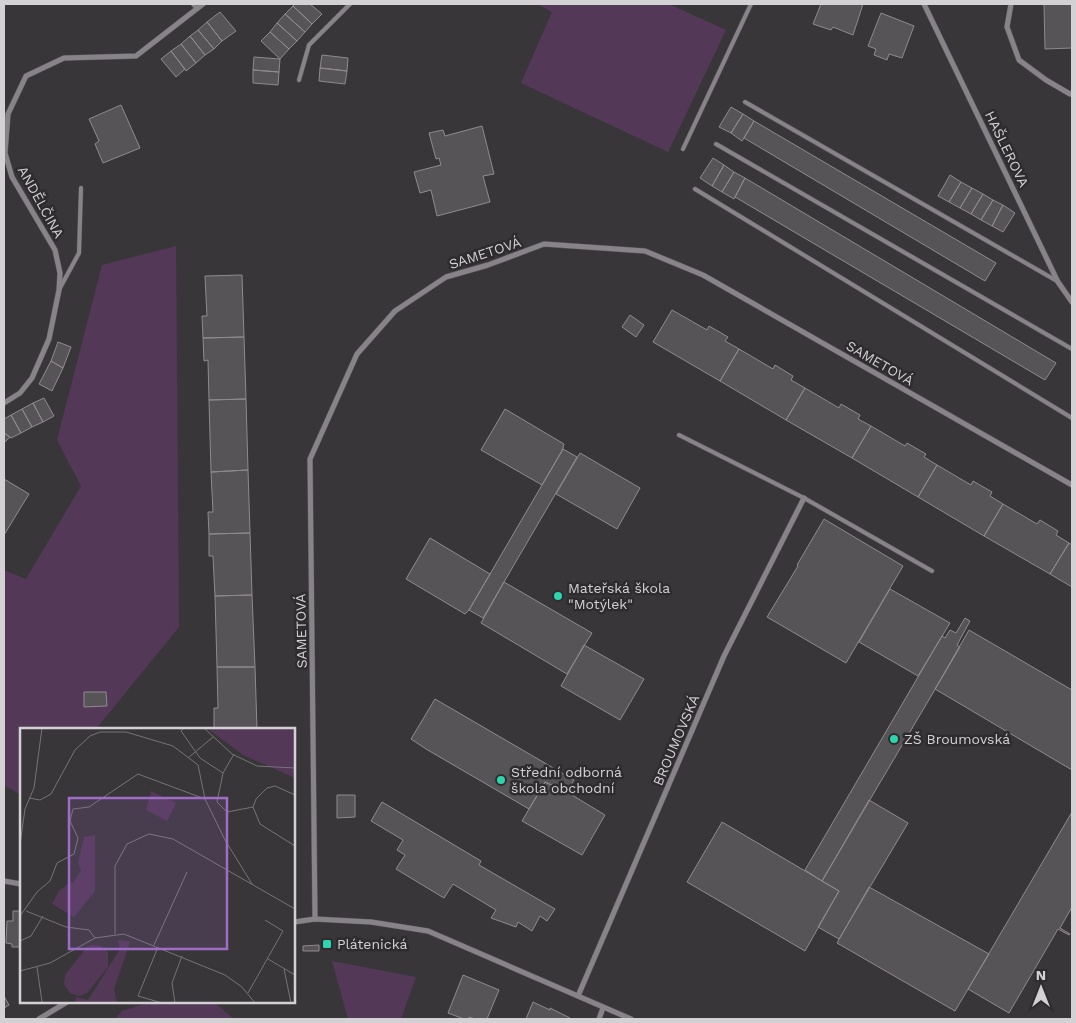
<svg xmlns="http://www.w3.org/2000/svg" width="1076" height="1023" font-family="'Work Sans',sans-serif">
  <rect width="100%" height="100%" fill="#39363a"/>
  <path fill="#533858" d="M538 4H669L726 30 668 152 521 83 552 12Z
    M176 246 179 627 96 729H21V795L4 785V570L26 579 81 486 57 440 102 265Z
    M332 961 416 977 401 1019H348Z
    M151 1002H188L216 1004 234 1019H115L122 1011Z"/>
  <path fill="#575458" stroke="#8f8a8f" d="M295 4H310L322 14 312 24 293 6Z
    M821 4H863L853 35 833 27 831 30 813 24Z
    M1044 4H1072V48L1045 49Z
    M293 6 312 24 305 32 285 14Z
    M220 12 236 31 222 41 207 22Z
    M881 13 914 26 902 58 889 54 887 60 874 55 876 49 868 46Z
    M285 14 305 32 297 41 277 23Z
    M207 22 222 41 214 49 198 30Z
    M277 23 297 41 289 49 270 32Z
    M198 30 214 49 205 55 190 36Z
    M270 32 289 49 280 59 261 41Z
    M190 36 205 55 196 63 181 44Z
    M181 44 196 63 186 71 171 51Z
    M171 51 185 69 176 77 161 59Z
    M322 55 348 58 347 71 320 68Z
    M254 57 280 59 279 72 253 70Z
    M320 68 347 71 345 84 319 81Z
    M253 70 279 72 278 85 253 83Z
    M121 105 140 148 103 163 95 144 99 141 89 119Z
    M731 107 743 114 731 133 719 127Z
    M743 114 754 121 742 141 731 133Z
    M754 121 996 263 985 281 744 138Z
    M482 126 494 174 483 176 490 202 437 216 431 190 420 193 414 172 441 165 439 158 436 159 429 133 443 130 445 136Z
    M713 158 724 165 712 186 700 178Z
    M724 165 734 172 722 192 712 186Z
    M734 172 745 178 734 199 722 192Z
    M950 175 961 182 949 202 938 196Z
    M745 178 1056 363 1045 380 735 197Z
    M961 182 972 188 960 208 949 202Z
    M972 188 983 194 971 214 960 208Z
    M983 194 993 200 981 220 971 214Z
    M993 200 1003 205 992 226 981 220Z
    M1003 205 1015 213 1003 232 992 226Z
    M242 275 244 337 203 338 202 316H207L205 276Z
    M672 310 707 330 709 326 728 337 725 341 739 349 720 381 653 342Z
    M630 315 644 325 636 337 622 327Z
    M244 337 246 399 209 400 208 360 204 361 203 338Z
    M58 342 71 347 63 368 51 361Z
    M739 349 773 369 775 365 793 376 791 380 805 388 786 420 720 381Z
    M51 361 63 368 52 391 39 384Z
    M805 388 839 408 841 404 860 415 858 419 871 426 852 458 786 420Z
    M44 398 54 416 43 422 33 403Z
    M246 399 248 470 211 472 209 400Z
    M33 403 43 422 32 427 22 409Z
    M22 409 32 427 21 433 11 415Z
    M505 409 564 444 562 451 542 485 481 450Z
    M11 415 21 433 11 438 4 433V419Z
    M871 426 905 446 907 443 926 454 924 457 937 465 918 497 852 458Z
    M4 433 10 437 4 443Z
    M563 449 577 457 483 618 469 610Z
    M580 453 640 488 617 529 556 494Z
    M937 465 971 485 973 481 992 492 990 496 1003 504 984 536 918 497Z
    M248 470 250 533 209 534 208 512H213L211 472Z
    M4 479 29 494 4 535Z
    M1003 504 1037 524 1040 520 1058 531 1056 535 1069 543 1050 574 984 536Z
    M824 519 903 566 846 663 767 617 798 566 797 565Z
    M250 533 252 595 215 596 213 556H209V534Z
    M430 538 490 574 469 610 465 614 406 579Z
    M1069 543 1072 545V587L1050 574Z
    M504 582 592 633 567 674 481 623Z
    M890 589 950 623 918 676 859 642Z
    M252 595 255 667H217L215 596Z
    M965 618 970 621 957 645 960 647 822 881 805 870 942 636 945 638 950 630 956 633Z
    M969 630 1072 690V770L935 689Z
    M584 645 644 679 620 720 561 686Z
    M217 667H255L257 729H214V708H218Z
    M84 692H106L107 706 84 707Z
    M435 699 574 780 567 792 545 782 529 809 426 749 411 739Z
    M545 782 567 792 605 815 582 855 522 821Z
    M337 795H355V817L337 818Z
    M869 800 908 823 839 939 818 927 839 891 822 881Z
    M382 802 481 861 479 865 555 909 547 921 540 916 532 931 518 922 516 927 491 918 496 910 453 884 444 898 396 869 405 855 397 850 403 840 371 821Z
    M1072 812V907L1060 928 1070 934 1069 935 1058 929 1009 1013 968 989Z
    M722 822 839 891 805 951 687 882Z
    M869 887 989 954 955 1011 837 943Z
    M13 911H21V947H12V944L6 943 7 921H13Z
    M319 945V951H303V946Z
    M463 975 499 990 487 1019H475L469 1017 468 1019H464L448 1013Z
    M4 996 9 1005 4 1008Z
    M533 1002 550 1010V1008L570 1018 569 1019H526Z"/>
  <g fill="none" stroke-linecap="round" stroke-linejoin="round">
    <g stroke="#565357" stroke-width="5">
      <path id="lane" d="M193 4 197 9
        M299 80 309 45 350 4
        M745 102 1057 281
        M716 144 1072 349
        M683 149 751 4
        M695 189 1072 418
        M60 288 79 253 81 188
        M679 435 804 498 932 571"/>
    </g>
    <g stroke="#565357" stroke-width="6">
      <path id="street" d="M924 4 1058 282 1072 302
        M1011 4 1007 27 1019 60 1046 80 1070 94 1072 93
        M4 403 20 393 32 378 49 339 59 290 60 273 55 250 12 177 5 153 8 114 26 76 64 58 136 56 203 4
        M4 881 21 884
        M315 919 310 459 357 354 395 311 446 277 488 265 544 244 645 251 703 275 1072 485
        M294 922 315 919 371 922 428 931 631 1019
        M578 996 724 656 804 498
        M39 1019 67 1002
        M599 1019 603 1008"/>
    </g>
    <use href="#lane" stroke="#878388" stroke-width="4"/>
    <use href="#street" stroke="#878388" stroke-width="5"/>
  </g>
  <g fill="#2cd5ab" stroke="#2f2c30" stroke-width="2">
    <circle cx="558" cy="596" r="5"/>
    <circle cx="894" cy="739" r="5"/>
    <circle cx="501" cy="780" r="5"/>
    <rect x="322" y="939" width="10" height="10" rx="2.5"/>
  </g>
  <g text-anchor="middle" stroke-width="5" stroke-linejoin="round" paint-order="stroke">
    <g font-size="14" fill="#d3d1d4" stroke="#2f2c30">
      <text transform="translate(1007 149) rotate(64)" y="5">HAŠLEROVA</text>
      <text transform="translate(41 202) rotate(61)" y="5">ANDĚLČINA</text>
      <text transform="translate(485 253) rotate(-18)" y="5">SAMETOVÁ</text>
      <text transform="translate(880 363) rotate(30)" y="5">SAMETOVÁ</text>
      <text transform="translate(301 631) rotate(-91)" y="5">SAMETOVÁ</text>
      <text transform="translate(676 740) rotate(-67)" y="5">BROUMOVSKÁ</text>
    </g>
    <g font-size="14" fill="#d3d1d4" stroke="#2f2c30" text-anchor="start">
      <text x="568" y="593">Mateřská škola<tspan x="568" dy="16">"Motýlek"</tspan></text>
      <text x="904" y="744">ZŠ Broumovská</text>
      <text x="511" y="777">Střední odborná<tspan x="511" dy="16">škola obchodní</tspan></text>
      <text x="337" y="949">Plátenická</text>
    </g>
  </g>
  <g transform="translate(20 728)">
    <rect width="275" height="275" fill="#39363a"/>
    <path d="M187 0H275V50L223 27ZM131 63 156 75 147 93 126 82ZM75 107V163L54 189 32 176 39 163 50 154 53 155 61 142 58 135 64 109ZM98 212 110 214 94 261 97 275H55L56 269 68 272 100 221ZM73 217 81 218 88 224V239L67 265 59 268 50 265 44 256 45 247 67 219Z" fill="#533858"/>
    <path fill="none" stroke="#777478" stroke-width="1" d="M164 0 161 3 180 30 203 45M184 0 212 26 237 38 275 40M214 26 203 45 197 74 207 84 233 79M168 30 193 9M275 67 255 58 247 60 236 71 233 79 240 96 275 118M9 70 20 72 31 66 55 22 70 8 80 4H106L153 18 178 37 185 71 205 112 232 156M0 116 5 81 14 60 22 0M6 183 46 199 69 202 75 210M0 188 17 164 30 153 37 135 54 126 58 110 50 93 53 81 69 79 118 46 185 71M95 206V138L107 116 129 106 153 111 275 181M0 213 11 208 23 188M134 217 167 144M138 219 118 268 142 275M248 231 275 247M17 239 22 274M264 241 271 275M0 243 30 235 75 210 104 206 205 247 222 259 235 275M228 265 263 203 245 192M155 275 152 255 162 228"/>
    <path fill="#9e6ec7" fill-opacity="0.15" stroke="#9e6ec7" stroke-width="2.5" d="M49 70H207V221H49Z"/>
    <rect width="275" height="275" fill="none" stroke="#d3d1d4" stroke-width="2.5"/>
  </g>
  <rect width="1076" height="1023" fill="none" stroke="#d3d1d4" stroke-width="10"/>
  <g transform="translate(1041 988)" stroke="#2f2c30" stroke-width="4" paint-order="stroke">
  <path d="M0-4L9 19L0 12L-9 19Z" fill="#d3d1d4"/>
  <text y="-8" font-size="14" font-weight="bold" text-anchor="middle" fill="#d3d1d4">N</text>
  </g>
</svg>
